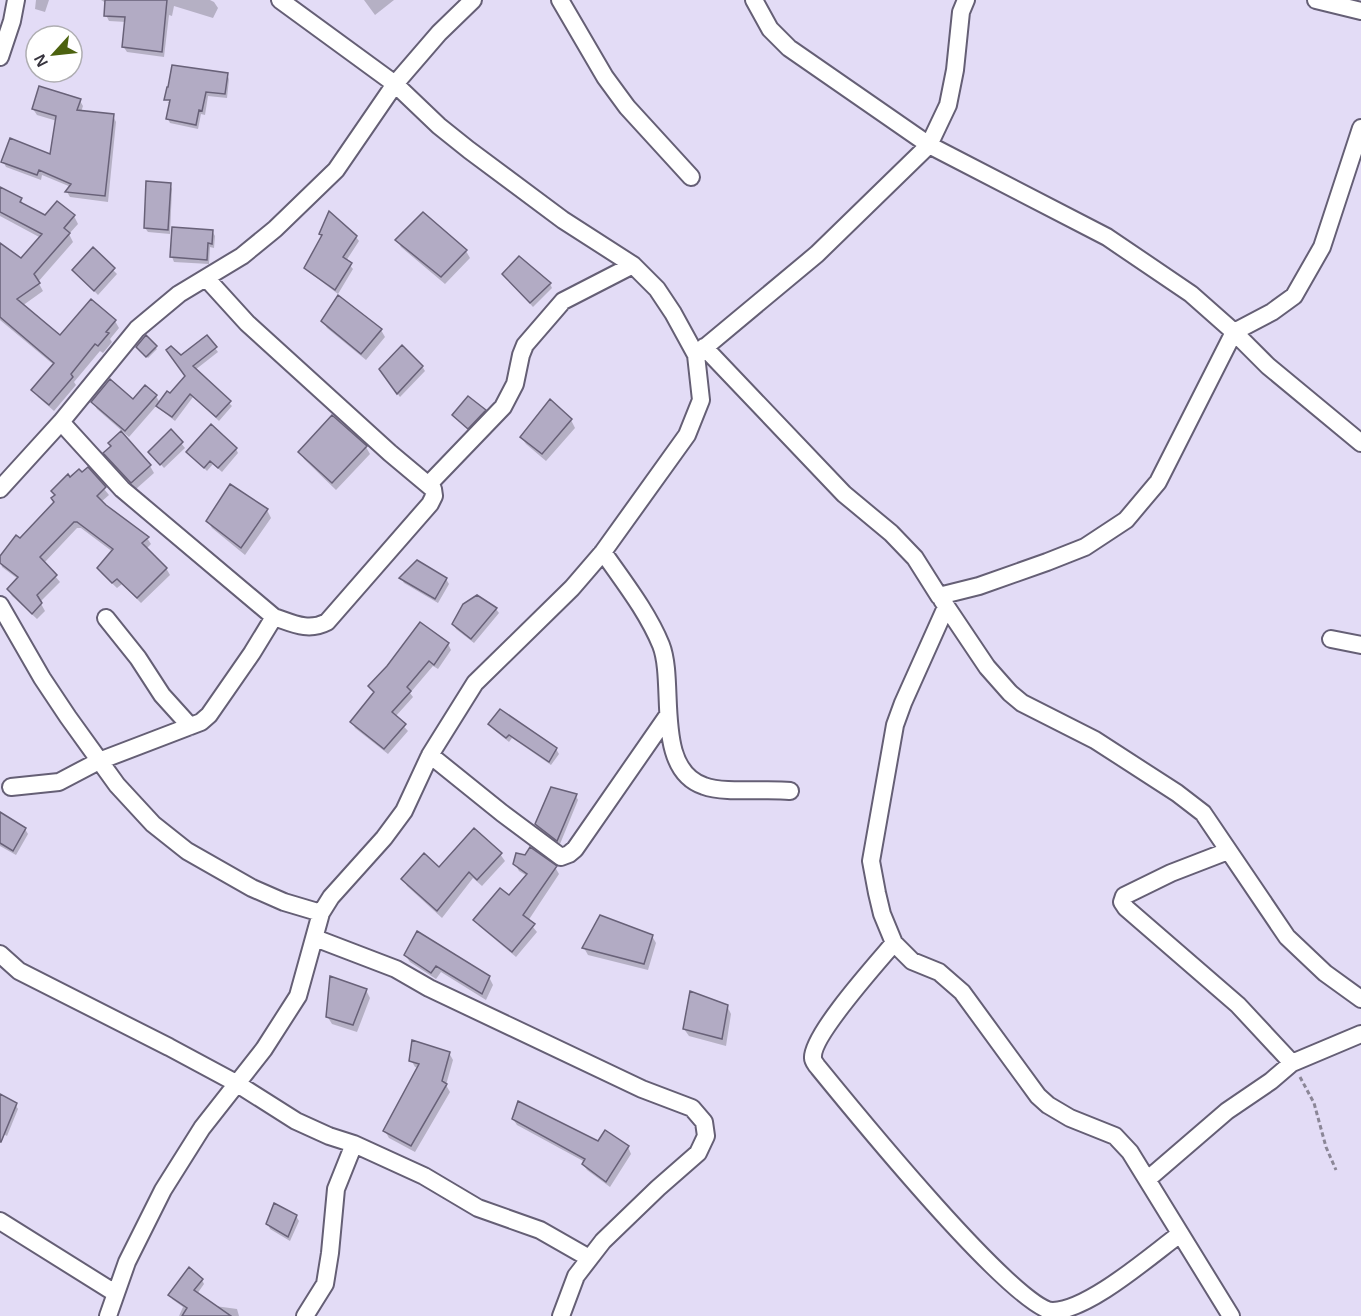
<svg xmlns="http://www.w3.org/2000/svg" width="1361" height="1316" font-family="Arial,sans-serif">
  <rect width="100%" height="100%" fill="#e3dcf6"/>
  <path fill="#0003" d="M36 0H49L45 12 35 9Z
    M101 0H210L214 2 218 8 213 18 174 6 172 16 169 15 164 57 127 52 123 46 126 22 109 21 106 15V3Z
    M364 0H394L375 15Z
    M173 66 227 74 229 79 227 98 208 96 205 115 201 114 198 129 170 123 168 119 171 104 167 102 177 103V100L167 98V101L166 99 168 89H170Z
    M80 101 83 106 81 112 113 116 116 122 108 202 70 197 67 192 71 187 42 175 41 180 6 167 3 161 51 156 57 121 37 115 33 109Z
    M170 184 172 189 170 234 148 232 145 228Z
    M0 188 21 200 24 206 46 217 74 216 78 224 69 234 73 242 38 282 43 291 22 306 60 338 115 321 119 328 110 339 112 342 103 353 100 351 74 382 76 385 54 411 38 397 33 390 54 365 0 320V244L22 260 41 238 0 216Z
    M212 231 215 236 214 248 210 247 209 264 174 262 172 257Z
    M321 233 356 237 359 241 346 261 353 269 338 294 309 272 306 268 323 237Z
    M397 240 466 251 470 258 445 284 401 247Z
    M93 250 117 274 98 295 74 270Z
    M504 275 550 284 552 288 533 307Z
    M323 321 381 330 385 337 366 360 327 328Z
    M146 338 157 349 148 358 139 349Z
    M215 348 218 352 195 370 232 406 219 421 193 397 175 421 161 410 157 405 129 437 97 409 93 402 133 401 156 396 160 403 187 377 181 357Z
    M422 366 425 371 400 397 383 374Z
    M485 411 487 415 471 432 454 415Z
    M571 420 575 428 546 461 526 444 521 437Z
    M171 431 185 448 164 468 150 452Z
    M366 447 370 454 336 490 304 459 300 452Z
    M236 449 238 453 222 472 213 464 207 471 188 452Z
    M105 453 150 466 154 473 136 489 110 461Z
    M88 469 109 495 101 502 147 538 151 544 146 549 166 568 170 575 141 603 122 584 117 588 102 574 98 568 113 552 81 528H77L44 563 60 582 40 602 45 611 37 619 12 596 8 589 18 579 2 567 0 559 56 503 70 479Z
    M267 510 271 518 245 555 212 528 208 521Z
    M401 578 446 579 449 584 438 603 404 583Z
    M496 609 499 613 474 643 456 629 454 624Z
    M448 644 451 650 438 669 433 666 410 693 413 697 395 717 408 731 388 754 355 728 352 722 375 694 370 686Z
    M500 711 556 749 559 754 551 765 512 738 509 742 493 729 490 724Z
    M576 796 578 800 560 844 539 829 536 824Z
    M0 814 25 829 28 834 16 855 0 846Z
    M500 854 505 861 482 886 473 878 442 918 407 886 403 879Z
    M515 864 555 867 559 874 528 921 537 932 516 957 479 926 475 920 509 897 527 876 519 871Z
    M652 936 656 943 648 970 588 955 584 948Z
    M405 955 489 977 493 985 486 1000 441 972 436 979 410 962Z
    M366 990 370 998 357 1032 332 1024 327 1016Z
    M727 1006 731 1014 726 1046 689 1036 684 1029Z
    M449 1053 453 1060 446 1085 450 1092 415 1152 389 1138 385 1131 419 1068 415 1067 411 1060Z
    M0 1096 15 1104 18 1109 7 1136 0 1132Z
    M513 1119 598 1143 628 1147 631 1154 610 1187 587 1170 583 1164 585 1162 517 1125Z
    M296 1216 299 1221 290 1241 270 1229 268 1224Z
    M202 1280 204 1284 197 1294 215 1306 237 1309 239 1316H179L183 1307 172 1299 170 1295Z"/>
  <path fill="#b2abc4" stroke="#686178" stroke-width="1.5" d="M105 0H167L162 52 122 47 125 17 104 16Z
    M172 65 228 73 225 94 206 92 202 111 199 110 196 125 166 119 170 100H164L167 87H168Z
    M39 86 81 99 77 110 114 114 105 196 65 192 71 184 39 170 37 175 1 162 10 138 50 154 56 116 32 109Z
    M146 181 171 183 168 230 144 228Z
    M0 187 22 198 20 202 45 215 57 201 75 215 64 228 70 233 34 274 40 283 17 299 60 335 91 299 116 320 106 332 109 333 98 346 95 344 71 374 73 377 49 405 31 390 54 363 0 317V243L21 258 42 234 0 212Z
    M329 211 357 236 343 257 352 263 335 290 304 268 322 235 319 234Z
    M423 212 467 250 441 277 395 240Z
    M172 227 213 230 212 244 208 243 207 260 170 257Z
    M93 247 115 268 94 291 72 270Z
    M519 256 551 283 530 303 502 274Z
    M338 295 382 329 361 354 321 321Z
    M146 335 157 346 146 357 136 347Z
    M207 335 217 347 193 366 231 401 216 417 190 394 172 417 156 406 167 391 170 393 185 376 166 350 171 346 181 355Z
    M402 345 423 366 397 394 379 369Z
    M110 379 133 399 145 385 157 395 125 431 91 402Z
    M468 396 486 410 468 429 452 415Z
    M550 399 572 419 542 454 520 437Z
    M332 415 367 446 332 483 298 452Z
    M211 424 237 448 218 468 210 461 204 468 186 452Z
    M171 429 183 442 160 465 148 452Z
    M121 431 151 465 131 483 103 453 111 446 108 443Z
    M88 467 106 487 97 496 106 505 149 537 142 543 167 568 137 598 117 579 112 583 97 568 113 549 77 522H74L40 557 57 575 37 595 42 603 32 614 7 589 18 577 0 563V556L16 535 20 538 54 502 51 498 55 495 51 491 68 474 70 477 79 469 82 472Z
    M230 484 268 509 241 548 206 521Z
    M417 560 447 578 435 599 399 578Z
    M477 595 497 608 471 639 452 624 463 604Z
    M420 622 449 643 434 665 429 661 407 687 411 691 392 712 406 724 384 749 350 722 374 692 368 686 387 666Z
    M500 709 557 748 549 762 509 735 506 738 488 724Z
    M551 787 577 794 557 841 535 824Z
    M0 812 26 828 13 851 0 843Z
    M474 828 502 853 477 880 469 872 437 911 401 879 424 853 439 867Z
    M530 847 557 866 523 915 535 924 512 952 473 920 500 888 509 895 527 874 513 864 516 853 525 855Z
    M600 915 653 935 644 964 582 948Z
    M417 931 490 976 482 994 436 966 431 973 404 955Z
    M330 976 367 989 353 1025 326 1017Z
    M690 991 728 1005 722 1039 683 1029Z
    M412 1040 450 1052 442 1081 447 1084 411 1146 383 1131 419 1064 409 1061Z
    M0 1094 17 1103 1 1142H0Z
    M518 1101 598 1141 605 1130 629 1146 606 1182 582 1164 585 1159 512 1119Z
    M274 1203 297 1215 288 1237 266 1224Z
    M189 1267 203 1279 194 1290 231 1316H182L187 1308 168 1295Z"/>
  <g fill="none" stroke-linecap="round" stroke-linejoin="round">
    <g stroke="#655f75" stroke-width="20">
      <path id="street" d="M560 0 605 77 627 107 691 177
        M754 0 770 29 789 48 929 145 1107 237 1191 294 1234 332 1268 366 1361 443
        M1316 0 1361 11
        M0 57 12 21 16 0
        M704 347 844 494 891 533 915 558 939 596 979 586 1047 562 1085 547 1126 520 1158 482 1234 332 1272 312 1294 296 1322 247 1361 128
        M697 354 817 254 929 145 948 105 955 70 961 12 966 0
        M61 422 122 489 274 617C292 623 308 632 327 622L430 504 434 496 433 489 390 453 247 323 207 279
        M429 484 503 407 515 384 521 355 525 345 563 301 633 265
        M0 489 61 422 137 329 179 294 242 256 275 229 336 170 395 84 439 33 473 0
        M603 552C623 581 647 611 661 645 676 683 653 769 704 786 725 794 766 788 790 791
        M942 600 987 667 1010 693 1022 703 1095 740 1177 793 1203 813 1287 937 1325 973 1361 999
        M0 605 42 678 68 717 117 785 153 824 187 851 252 888 284 902 321 913
        M946 607 903 703 895 725 871 861 877 893 882 914 894 943 912 961 939 972 962 992 1038 1096 1048 1105 1070 1118 1115 1136 1130 1152 1231 1316
        M106 618 138 658 162 695 190 726
        M1331 639 1361 645
        M430 755 502 813 561 857 569 854 575 849 668 715
        M11 787 59 782 99 761 201 722 209 715 252 653 274 617
        M1228 851 1171 873 1124 896 1122 902 1126 908 1238 1005 1292 1063
        M315 938 396 969 429 988 642 1089 692 1108 704 1122 706 1136 698 1153 658 1188 603 1241 576 1276 561 1316
        M894 943C878 962 811 1036 813 1058 813 1061 815 1063 817 1066 848 1104 1016 1311 1053 1311 1089 1310 1150 1256 1180 1234
        M0 954 19 971 169 1047 236 1083 296 1121 329 1136 354 1144 424 1176 478 1208 540 1230 589 1258
        M1148 1179 1227 1111 1271 1081 1292 1063 1361 1034
        M0 1221 115 1293
        M108 1316 127 1262 163 1190 202 1128 264 1049 298 996 321 913 331 897 384 838 404 811 430 755 475 683 572 588 603 552 687 435 701 400 696 355 673 313 657 289 633 265 563 220 469 150 439 126 395 84 280 0
        M305 1316 325 1284 330 1253 336 1189 354 1144"/>
    </g>
    <path stroke="#8b8697" stroke-width="3" stroke-dasharray="4.5 3" stroke-linecap="butt" d="M1300 1077 1314 1103 1326 1147 1336 1170"/>
    <use href="#street" stroke="#fff" stroke-width="16"/>
  </g>
  <g transform="translate(54 54) rotate(243)"><circle r="28" fill="#ffffff" stroke="#afaeb2" stroke-width="1.5"/>
  <path d="M0-4.5L10 22L0 15L-10 22Z" fill="#4c620f"/>
  <text y="-9" font-size="16" font-weight="bold" text-anchor="middle" fill="#37343e">N</text>
  </g>
</svg>
